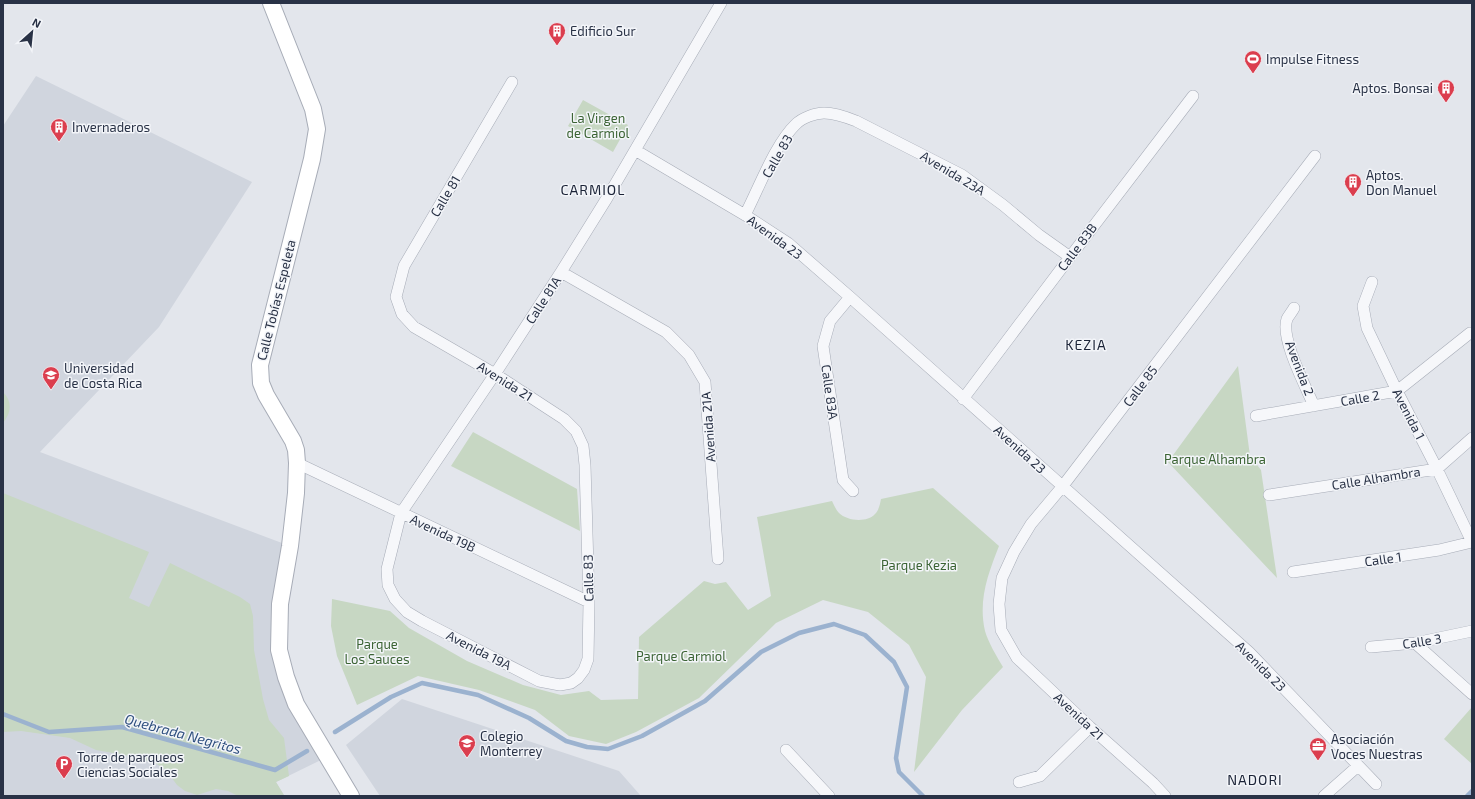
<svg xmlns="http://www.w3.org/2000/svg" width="1475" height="799" font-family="'Exo 2',sans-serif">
  <rect width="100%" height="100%" fill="#e3e6ec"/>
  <path fill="#d0d5de" d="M36 76 252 182 159 327 40 452 290 546 279 650 325 758 276 782 284 796H3V126Z
    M402 699 619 771 641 796H380L346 745Z"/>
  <path fill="#c7d7c3" d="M583 100 628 125 613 152 568 126Z
    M1238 366 1250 456 1261 470 1277 578 1168 462Z
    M3 392C13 402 11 413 3 423Z
    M473 432 577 489 580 531 451 466Z
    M933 488 999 546C988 574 978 600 985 631 988 642 997 657 1003 667L962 710 914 772 926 677 909 645 868 612 823 600 776 623 699 698 636 732 606 744 569 736 535 710 479 690 418 676 357 705 337 656 331 626 332 599 390 611 409 628 467 661 523 685 561 695 589 691 601 700 638 699 639 637 704 581 715 584 726 582 748 610 771 596 757 517 832 501C834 505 836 510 839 513 847 521 867 523 875 514 879 510 880 504 881 499Z
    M3 493 149 552 129 598 149 607 170 563 240 597 250 604 253 616 254 650 263 699 269 720 284 738 289 776 276 782 284 795 238 796 228 791 216 789 197 795 185 791 177 785 166 770 157 764 130 756 96 750 70 738 21 731 3 732Z
    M1472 707V764L1444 739Z"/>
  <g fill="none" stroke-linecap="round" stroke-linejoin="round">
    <path stroke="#9bb2cf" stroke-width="4.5" d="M3 714 49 732 122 727 275 770 307 751
      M335 732 391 697 422 683 478 695 529 718 566 741 587 747 608 749 642 736 705 701 761 652 799 633 834 624 865 635 894 662 907 687 896 758 899 772 923 796
      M1467 796 1472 791"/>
    <g stroke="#a7acb7" stroke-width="12">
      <path id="street" d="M512 82 404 266 396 297 402 314 414 327 495 374 564 419 576 431 583 446 585 465 589 602 588 659 584 670 578 678 571 683 560 685 539 681 422 621 407 612 395 599 388 585 387 569 401 513 495 374 561 272 607 198 721 3
        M635 150 745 215 788 243 850 297 1249 652 1376 784
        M745 215C759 188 775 144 796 124 802 118 815 113 824 113 835 113 846 117 856 121L962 175 1003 205 1039 235 1070 257
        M561 272 666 332 689 355 705 382 718 559
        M1372 282 1363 306 1367 328 1397 391 1437 469 1472 542
        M850 297 830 321 823 346 843 480 853 491
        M1294 308C1292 312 1289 315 1287 319 1280 338 1306 387 1314 406
        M963 399 1070 257 1193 96
        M1256 416 1397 391 1470 333
        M297 463 589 602
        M1269 495 1437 469 1472 438
        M1293 572 1439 550 1472 542
        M1415 643 1472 694
        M1371 647 1415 643 1472 631
        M786 750 829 796
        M1019 782 1040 776 1090 727
        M1165 796 1153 783 1090 727 1017 658 1001 630 999 604 1002 578 1014 552 1031 524 1062 487 1315 156
        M1324 796 1358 766"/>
    </g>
    <g stroke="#a7acb7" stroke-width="18">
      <path id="secondary" d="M271 3 313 109 317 129 312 159 260 365 261 383 266 395 293 441 296 450 297 463 296 493 290 546 280 604 279 650 286 677 296 704 351 796"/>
    </g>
    <use href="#street" stroke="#f6f7fa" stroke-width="11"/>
    <use href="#secondary" stroke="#fff" stroke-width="16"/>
  </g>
  <defs>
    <g id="building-pin" transform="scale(0.9)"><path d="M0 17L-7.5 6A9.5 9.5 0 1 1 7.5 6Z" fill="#db3e4e" stroke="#f3f5f9"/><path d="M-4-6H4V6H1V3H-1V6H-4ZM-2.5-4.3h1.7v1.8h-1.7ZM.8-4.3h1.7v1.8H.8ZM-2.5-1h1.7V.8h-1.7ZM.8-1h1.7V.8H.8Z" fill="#fff"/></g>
    <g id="stadium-pin" transform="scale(0.9)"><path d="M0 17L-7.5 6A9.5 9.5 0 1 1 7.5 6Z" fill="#db3e4e" stroke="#f3f5f9"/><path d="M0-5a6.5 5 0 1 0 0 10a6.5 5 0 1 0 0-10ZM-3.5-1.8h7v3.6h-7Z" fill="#fff"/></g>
    <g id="university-pin" transform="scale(0.9)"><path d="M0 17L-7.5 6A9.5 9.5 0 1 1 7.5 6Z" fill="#db3e4e" stroke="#f3f5f9"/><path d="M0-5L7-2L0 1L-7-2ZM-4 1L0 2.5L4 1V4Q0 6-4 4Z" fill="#fff"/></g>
    <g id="school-pin" transform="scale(0.9)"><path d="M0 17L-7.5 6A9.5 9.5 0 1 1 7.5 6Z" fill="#db3e4e" stroke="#f3f5f9"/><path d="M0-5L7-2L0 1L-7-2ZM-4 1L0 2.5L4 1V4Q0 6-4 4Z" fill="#fff"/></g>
    <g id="office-pin" transform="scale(0.9)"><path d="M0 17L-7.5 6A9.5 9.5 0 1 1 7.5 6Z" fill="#db3e4e" stroke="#f3f5f9"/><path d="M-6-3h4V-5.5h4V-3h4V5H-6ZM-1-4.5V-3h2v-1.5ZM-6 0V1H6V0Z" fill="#fff"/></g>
    <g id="parking-pin" transform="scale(0.9)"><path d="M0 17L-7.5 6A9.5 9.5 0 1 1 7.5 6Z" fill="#db3e4e" stroke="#f3f5f9"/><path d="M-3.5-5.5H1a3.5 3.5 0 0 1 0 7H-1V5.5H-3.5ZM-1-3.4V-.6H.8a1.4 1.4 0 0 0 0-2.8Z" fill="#fff"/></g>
  </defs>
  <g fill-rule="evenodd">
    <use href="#building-pin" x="557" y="31"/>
    <use href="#stadium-pin" x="1253" y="59"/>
    <use href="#building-pin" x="1446" y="88"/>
    <use href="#building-pin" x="59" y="127"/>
    <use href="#building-pin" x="1353" y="182"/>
    <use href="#university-pin" x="51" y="375"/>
    <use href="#school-pin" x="467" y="743"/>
    <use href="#office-pin" x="1318" y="746"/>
    <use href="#parking-pin" x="64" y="764"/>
  </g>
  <g text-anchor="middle" stroke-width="3" stroke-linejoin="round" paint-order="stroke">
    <g font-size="13" fill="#293246" stroke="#f3f5f9" text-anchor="start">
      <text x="570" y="36">Edificio Sur</text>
      <text x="1266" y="64">Impulse Fitness</text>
      <text x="1433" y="93" text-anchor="end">Aptos. Bonsai</text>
      <text x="72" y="132">Invernaderos</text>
      <text x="1366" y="180">Aptos.<tspan x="1366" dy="15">Don Manuel</tspan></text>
      <text x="64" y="373">Universidad<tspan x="64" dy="15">de Costa Rica</tspan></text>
      <text x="480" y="741">Colegio<tspan x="480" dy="15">Monterrey</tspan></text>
      <text x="1331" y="744">Asociación<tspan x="1331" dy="15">Voces Nuestras</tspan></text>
      <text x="77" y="762">Torre de parqueos<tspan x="77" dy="15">Ciencias Sociales</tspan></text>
    </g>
    <g font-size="13" fill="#3b6334" stroke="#f3f5f9">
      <text x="598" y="123">La Virgen<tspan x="598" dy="15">de Carmiol</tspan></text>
      <text x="1215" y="464">Parque Alhambra</text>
      <text x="919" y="570">Parque Kezia</text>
      <text x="377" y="649">Parque<tspan x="377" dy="15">Los Sauces</tspan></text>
      <text x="681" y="661">Parque Carmiol</text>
    </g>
    <g font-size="13" fill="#293246" stroke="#f3f5f9">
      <text transform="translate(777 156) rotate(-60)" y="5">Calle 83</text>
      <text transform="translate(953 173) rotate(31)" y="5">Avenida 23A</text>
      <text transform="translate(445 196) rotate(-59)" y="5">Calle 81</text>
      <text transform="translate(775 237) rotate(36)" y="5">Avenida 23</text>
      <text transform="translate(1077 247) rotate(-53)" y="5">Calle 83B</text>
      <text transform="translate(276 300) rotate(-76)" y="5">Calle Tobías Espeleta</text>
      <text transform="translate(543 300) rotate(-57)" y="5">Calle 81A</text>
      <text transform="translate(1300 368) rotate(69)" y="5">Avenida 2</text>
      <text transform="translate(505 381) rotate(32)" y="5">Avenida 21</text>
      <text transform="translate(1140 386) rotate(-53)" y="5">Calle 85</text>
      <text transform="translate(830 392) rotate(82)" y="5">Calle 83A</text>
      <text transform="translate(1360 398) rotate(-10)" y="5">Calle 2</text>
      <text transform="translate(1409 414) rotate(63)" y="5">Avenida 1</text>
      <text transform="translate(708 427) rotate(-94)" y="5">Avenida 21A</text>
      <text transform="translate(1020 449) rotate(42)" y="5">Avenida 23</text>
      <text transform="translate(1376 478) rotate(-9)" y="5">Calle Alhambra</text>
      <text transform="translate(443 533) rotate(25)" y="5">Avenida 19B</text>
      <text transform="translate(1383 559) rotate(-8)" y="5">Calle 1</text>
      <text transform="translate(588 578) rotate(-91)" y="5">Calle 83</text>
      <text transform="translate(1422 641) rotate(-9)" y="5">Calle 3</text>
      <text transform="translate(479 650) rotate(27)" y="5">Avenida 19A</text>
      <text transform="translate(1261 666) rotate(45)" y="5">Avenida 23</text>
      <text transform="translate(1079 716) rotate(43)" y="5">Avenida 21</text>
    </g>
    <g font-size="14" letter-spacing="1" fill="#1b2337" stroke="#f3f5f9">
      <text x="593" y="195">CARMIOL</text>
      <text x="1086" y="350">KEZIA</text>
      <text x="1255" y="785">NADORI</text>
    </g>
    <g font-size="14" font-style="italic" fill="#2e4f7e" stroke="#f3f5f9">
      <text transform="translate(183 734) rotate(15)" y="5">Quebrada Negritos</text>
    </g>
  </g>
  <rect width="1475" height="799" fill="none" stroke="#293246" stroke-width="8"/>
  <g transform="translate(32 32) rotate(27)" stroke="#f3f5f9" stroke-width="3" paint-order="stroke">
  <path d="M0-3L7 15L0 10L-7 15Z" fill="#293246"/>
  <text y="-6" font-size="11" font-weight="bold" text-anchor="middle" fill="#293246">N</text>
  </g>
</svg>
